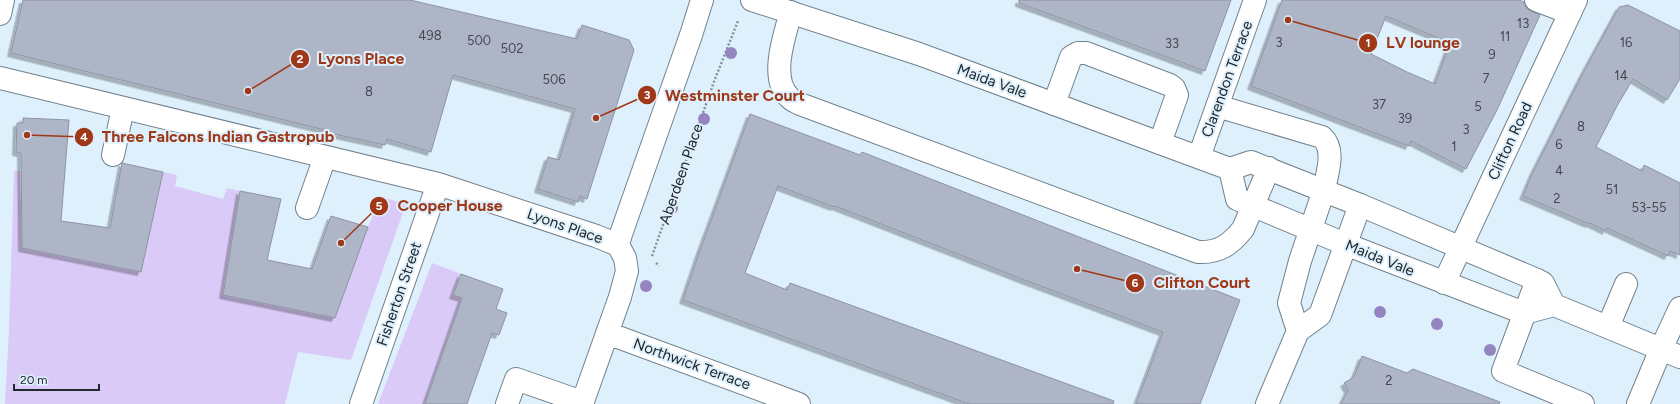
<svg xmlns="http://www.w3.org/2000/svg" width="1680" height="404" font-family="Figtree,sans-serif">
  <defs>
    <filter id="shadow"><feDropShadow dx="-3.5" dy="3.5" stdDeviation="0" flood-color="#0004"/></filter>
  </defs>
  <rect width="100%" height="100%" fill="#def0fc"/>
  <path fill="#dacaf7" d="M14 171H20L22 248 140 272 163 172 177 175 175 186 223 199 227 188 240 191 223 295 335 318 368 227 381 197 406 204 351 360 298 352 285 404H5L9 330Z
    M432 263 461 274 453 294 462 298 426 400 432 404H378Z"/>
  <path fill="#aeb5c6" stroke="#8d93a4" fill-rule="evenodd" filter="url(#shadow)" d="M23 0H410L577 39 582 25 629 40 634 50 587 199 580 196 578 202 538 189 548 157 559 160 575 109 453 75 431 152 387 139 385 145 324 132 325 130 11 53Z
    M1019 0H1231L1205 71 1019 3Z
    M1282 0H1519L1524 2 1526 8 1531 11 1540 15 1497 110 1466 169 1411 141 1409 146 1251 86ZM1386 16 1450 43 1435 84 1407 72 1371 54Z
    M1628 5 1680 31V79L1667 100 1633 79 1617 106 1596 147 1642 171 1644 165 1680 183V255L1670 251 1668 256 1607 228 1606 231 1590 223 1589 224 1523 196 1533 172 1584 71 1619 7Z
    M750 114 860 155 862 152 1240 300 1200 404H1136L1163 332 1027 281 835 206 834 207 778 186 745 273 787 290 790 283 1114 401 1113 404H969L683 300 699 253Z
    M23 118 69 120 61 221 110 228 122 163 163 172 141 272 22 248 21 153 16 152 17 123H23Z
    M240 191 281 199 267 260 312 269 331 216 368 227 335 318 223 295Z
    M461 274 503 289 496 309 507 313 499 335 492 333 467 404H425L462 298 453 295Z
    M1362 356 1407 373 1413 369 1500 402 1499 404H1341L1348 390 1344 383 1354 377Z"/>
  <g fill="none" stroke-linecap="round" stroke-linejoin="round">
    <g stroke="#71818c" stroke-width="24">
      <path id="minor" d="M1536 0 1570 13
        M791 12C785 34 769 78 789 97 791 100 796 102 800 104L1198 252C1219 253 1230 245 1243 229L1269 168
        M0 14 3 0
        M0 78 438 184 596 236 618 245
        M1054 104 1071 57 1078 53H1086L1170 85 1174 88 1177 95 1160 143
        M1217 106 1322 137C1336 150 1327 173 1324 190
        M113 155 123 108
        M1199 157 1255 0
        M307 208 325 157
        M1537 280 1503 371 1583 404
        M1608 327 1626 284
        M607 333 799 404
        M361 404 438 184
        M507 404 516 379 582 402
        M582 404 620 297 627 271 625 258 618 245 621 234 691 35 702 0
        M1638 404 1661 349 1680 308"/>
    </g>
    <g stroke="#71818c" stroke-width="24">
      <path id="major" d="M1360 205 1537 280 1543 283 1554 305
        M1345 244 1524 313 1554 305 1680 357
        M1444 283 1576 0"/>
    </g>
    <g stroke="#71818c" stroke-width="24">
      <path id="highway" d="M752 0 919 54 1230 169 1251 162 1360 205 1320 315 1298 331 1267 404
        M1230 169 1237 199 1345 244
        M1298 331 1289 303 1300 261 1324 190"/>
    </g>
    <path stroke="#85929b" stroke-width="2.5" stroke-dasharray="2 2" stroke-linecap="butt" d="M652 256 715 79 738 21
      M656 263 659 266"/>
    <use href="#minor" stroke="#fff" stroke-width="22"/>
    <use href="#major" stroke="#fff" stroke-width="22"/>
    <use href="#highway" stroke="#fff" stroke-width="22"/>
  </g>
  <g fill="#9484bf">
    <circle cx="731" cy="53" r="6"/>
    <circle cx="704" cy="119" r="6"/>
    <circle cx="672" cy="208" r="6"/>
    <circle cx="646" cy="286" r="6"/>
    <circle cx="1380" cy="312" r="6"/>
    <circle cx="1437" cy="324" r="6"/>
    <circle cx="1490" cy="350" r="6"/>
  </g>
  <g text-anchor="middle" stroke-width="4" stroke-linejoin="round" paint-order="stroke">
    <g font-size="13" fill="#444a52">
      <text x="1523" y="28">13</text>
      <text x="430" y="40">498</text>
      <text x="1505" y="41">11</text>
      <text x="479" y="45">500</text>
      <text x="1279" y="47">3</text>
      <text x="1626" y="47">16</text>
      <text x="1172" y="48">33</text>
      <text x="512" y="53">502</text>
      <text x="1492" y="59">9</text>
      <text x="1621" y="80">14</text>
      <text x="1486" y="83">7</text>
      <text x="554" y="84">506</text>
      <text x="369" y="96">8</text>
      <text x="1379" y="109">37</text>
      <text x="1478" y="111">5</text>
      <text x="1405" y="123">39</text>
      <text x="1581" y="131">8</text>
      <text x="1466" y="134">3</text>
      <text x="1559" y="149">6</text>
      <text x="1454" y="151">1</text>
      <text x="1559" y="175">4</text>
      <text x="1612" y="194">51</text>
      <text x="1557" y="203">2</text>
      <text x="1649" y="212">53-55</text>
      <text x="1389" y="385">2</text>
    </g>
    <g font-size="15" fill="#21272c" stroke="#def0fc">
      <text transform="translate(1227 79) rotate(-70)" y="5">Clarendon Terrace</text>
      <text transform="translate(992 81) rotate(20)" y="5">Maida Vale</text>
      <text transform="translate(1510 141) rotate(-65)" y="5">Clifton Road</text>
      <text transform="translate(681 174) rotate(-71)" y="5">Aberdeen Place</text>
      <text transform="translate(565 226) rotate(19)" y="5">Lyons Place</text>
      <text transform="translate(1380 258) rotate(22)" y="5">Maida Vale</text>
      <text transform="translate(399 294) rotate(-71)" y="5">Fisherton Street</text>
      <text transform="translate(692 364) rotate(20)" y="5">Northwick Terrace</text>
    </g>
  </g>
  <path fill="none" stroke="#9f3819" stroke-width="1.5" d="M1288 20L1368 43M248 91L300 59M596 118L647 95M27 135L84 137M341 243L379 206M1077 269L1135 283"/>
  <g fill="#9f3819" stroke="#def0fc" stroke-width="1.5">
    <circle cx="1288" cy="20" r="4"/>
    <circle cx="248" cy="91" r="4"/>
    <circle cx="596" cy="118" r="4"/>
    <circle cx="27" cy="135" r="4"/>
    <circle cx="341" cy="243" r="4"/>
    <circle cx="1077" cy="269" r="4"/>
    <circle cx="1368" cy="43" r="10"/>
    <circle cx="300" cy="59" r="10"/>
    <circle cx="647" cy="95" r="10"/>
    <circle cx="84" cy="137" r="10"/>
    <circle cx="379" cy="206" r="10"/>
    <circle cx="1135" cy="283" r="10"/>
  </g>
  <g font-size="12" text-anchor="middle" font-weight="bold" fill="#fff">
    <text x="1368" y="47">1</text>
    <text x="300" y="63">2</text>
    <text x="647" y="99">3</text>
    <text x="84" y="141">4</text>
    <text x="379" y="210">5</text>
    <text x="1135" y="287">6</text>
  </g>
  <g font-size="16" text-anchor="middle" font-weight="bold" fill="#9f3819" stroke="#def0fc" stroke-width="4" stroke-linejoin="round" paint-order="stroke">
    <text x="1423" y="48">LV lounge</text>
    <text x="361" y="64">Lyons Place</text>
    <text x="735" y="101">Westminster Court</text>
    <text x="218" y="142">Three Falcons Indian Gastropub</text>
    <text x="450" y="211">Cooper House</text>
    <text x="1202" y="288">Clifton Court</text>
  </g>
  <path d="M14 384v6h85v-6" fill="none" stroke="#21272c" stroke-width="2"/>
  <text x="20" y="384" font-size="12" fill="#21272c" stroke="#def0fc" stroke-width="3" paint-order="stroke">20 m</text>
</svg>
